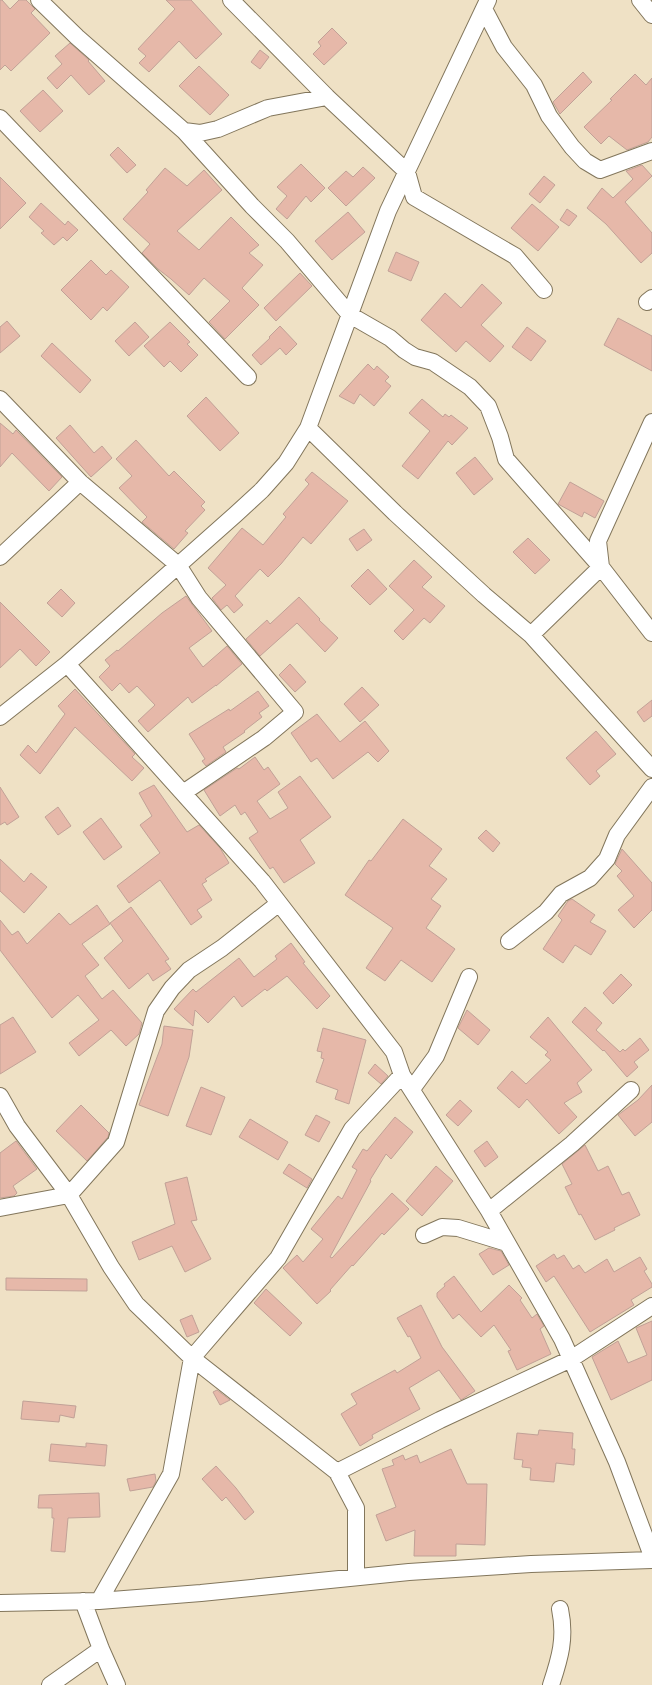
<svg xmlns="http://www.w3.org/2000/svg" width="652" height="1685" font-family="Bitter,serif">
  <rect width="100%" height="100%" fill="#efe1c5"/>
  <path fill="#e6b8a9" stroke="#c1a197" d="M0 0H2L10 9 19 0H26L35 9 31 13 50 33 11 71 5 65 0 70Z
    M166 0H191L222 34 196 59 179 41 149 72 139 63 146 56 138 49 175 9Z
    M332 28 347 43 324 65 313 54 321 46 318 42Z
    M70 43 89 60 88 61 105 81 89 95 71 75 57 89 47 78 62 64 55 56Z
    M260 50 269 57 260 69 251 62Z
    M199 66 229 95 210 115 179 86Z
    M583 72 592 82 560 114 553 102Z
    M635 74 646 85 652 78V137L648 142 627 150 609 136 601 144 584 127 612 100 610 99Z
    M43 90 63 111 40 132 20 111Z
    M118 147 136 165 127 173 110 155Z
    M301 164 325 188 311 202 306 196 287 219 276 209 287 196 277 187Z
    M642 165 652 176 625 202 652 233V253L641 263 606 224 587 208 602 188 613 198 633 179 626 171Z
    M363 167 375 178 346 206 328 188 346 171 353 177Z
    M165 168 187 186 204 170 222 190 177 231 199 250 231 217 259 245 249 253 263 265 242 288 259 305 225 339 209 322 230 301 204 278 189 295 171 279 158 269 142 253 150 244 123 219 148 192 146 190Z
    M544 176 555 185 540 203 529 194Z
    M0 177 26 203 0 229Z
    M41 203 65 225 68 221 78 230 67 241 63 237 54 245 41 233 44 231 29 217Z
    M532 204 559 227 538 251 511 228Z
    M567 209 577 216 569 226 560 220Z
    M348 212 365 232 332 260 315 241Z
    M396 252 419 262 411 281 388 271Z
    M91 260 106 275 111 270 129 287 107 311 103 307 91 320 61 290Z
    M300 273 312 286 276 321 264 308Z
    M482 284 502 303 481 325 504 346 490 362 466 341 456 352 421 320 445 293 461 308Z
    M618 318 652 336V371L604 345Z
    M7 321 20 336 0 353V327Z
    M135 322 149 337 129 356 115 341Z
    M170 322 190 342 187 344 198 355 181 372 170 361 164 367 144 346Z
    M280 326 297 344 286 355 280 348 261 365 252 355 270 338 269 337Z
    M527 327 546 341 531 361 512 347Z
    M52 343 91 380 80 393 41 356Z
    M368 364 374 370 377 366 389 377 385 381 391 386 374 406 360 394 354 404 339 396Z
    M206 397 239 433 220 451 187 416Z
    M422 399 443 417 445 414 449 417 451 415 468 428 452 445 448 441 418 479 402 466 430 431 409 413Z
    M0 423 13 434 16 430 62 477 49 491 12 453 0 467Z
    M70 425 94 453 102 446 112 458 91 477 56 438Z
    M136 440 169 476 174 471 205 502 201 506 205 510 185 531 188 533 174 549 142 522 147 517 119 488 132 476 116 459Z
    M475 457 493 479 474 495 456 473Z
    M312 472 348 501 311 544 303 537 281 564 268 577 260 569 235 596 243 605 234 613 227 605 221 610 212 598 226 585 208 568 242 528 263 545 286 517 283 514 309 484 305 480Z
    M570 482 604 501 595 518 584 512 582 517 558 504Z
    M364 529 372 540 357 551 349 539Z
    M528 538 550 560 535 574 513 552Z
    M414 560 432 577 422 587 445 606 430 623 424 618 403 640 394 631 414 610 389 586Z
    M368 569 387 589 370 605 351 586Z
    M61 589 75 603 62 617 47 603Z
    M186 596 212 631 189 648 203 667 227 646 242 664 216 686V685L192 703 188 697 148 732 138 721 155 705 137 686 129 693 120 683 112 691 99 677 110 666 105 660 117 650 118 651 162 613Z
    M299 597 320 619 319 620 338 638 325 652 297 623 260 656 246 639 267 620 270 624Z
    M0 602 50 652 36 666 20 649 0 668Z
    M290 664 306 682 295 692 279 675Z
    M362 687 379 705 360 722 344 704Z
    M75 689 135 754 132 757 144 768 132 781 75 727 40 774 20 755 28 745 36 753 65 714 58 706Z
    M258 691 269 706 259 713 262 717 244 731 245 732 223 747 226 752 206 766 202 761 205 759 189 734 229 709 230 711Z
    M652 700V716L644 722 637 712Z
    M317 714 340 742 365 721 389 751 378 762 368 752 333 779 317 758 311 762 291 733Z
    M596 731 616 754 596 771 600 776 590 785 566 758Z
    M255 757 264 770 268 767 280 784 257 801 270 819 288 808 278 792 300 776 331 817 300 840 315 863 284 883 273 867 270 869 249 838 258 832 245 812 241 815 235 805 220 816 204 790 237 768 239 769Z
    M154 785 187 832 199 825 220 848 229 863 205 879 207 881 202 884 212 900 197 910 202 917 191 925 160 880 129 903 117 886 160 853 140 825 152 816 139 793Z
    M0 787 19 817 7 825 5 822 0 825Z
    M58 807 71 826 58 835 45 817Z
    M101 818 122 847 104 860 83 832Z
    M403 819 442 849 429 866 447 879 431 899 441 906 426 928 455 949 432 982 401 960 385 981 366 968 393 928 345 895 369 860 371 861Z
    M486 830 500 843 493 852 478 838Z
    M622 849 652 883V910L634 928 618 910 634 896 617 876 622 871 615 864Z
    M0 859 24 882 31 873 47 887 24 913 0 891Z
    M572 899 595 915 590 922 606 931 591 955 575 945 563 963 543 949 562 920 558 916 568 901Z
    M97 905 110 924 82 944 99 965 85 976 102 999 113 990 142 1023 139 1034 126 1046 111 1030 79 1056 69 1043 99 1020 78 995 52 1018 0 950V920L12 935 18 931 27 944 59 913 70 925Z
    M131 907 169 959 165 961 171 969 153 981 148 973 129 989 104 958 123 941 110 923Z
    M291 943 305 962 303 963 330 996 317 1009 287 976 267 991 265 989 242 1007 234 996 208 1023 195 1010 193 1026 174 1009 193 989 196 992 239 958 254 977 277 959 275 956Z
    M621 974 632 985 613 1004 603 993Z
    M585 1007 602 1023 596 1030 620 1052 623 1049 625 1051 640 1038 649 1050 634 1062 638 1067 627 1077 604 1050 603 1051 572 1022Z
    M467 1010 490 1030 478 1045 458 1028Z
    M13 1017 36 1052 0 1074V1025Z
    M548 1017 592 1070 577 1083 582 1092 564 1103 577 1117 559 1134 527 1099 519 1108 497 1088 512 1071 526 1084 551 1060 545 1055 548 1052 530 1037Z
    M164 1026 193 1030 189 1057 168 1116 139 1105 162 1044Z
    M323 1028 366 1040 349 1104 335 1099 338 1090 316 1082 324 1059 321 1058 322 1052 317 1051Z
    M375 1064 388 1076 381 1084 368 1073Z
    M652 1085V1122L635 1136 618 1115 638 1100Z
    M201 1087 225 1097 211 1135 186 1126Z
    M460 1100 472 1111 458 1126 446 1115Z
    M81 1105 109 1133 108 1137 87 1161 56 1131Z
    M316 1115 330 1122 319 1142 305 1135Z
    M395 1117 413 1132 391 1159 386 1154 370 1180 371 1181 330 1257 332 1258 392 1193 409 1209 384 1235 382 1233 353 1266 352 1265 330 1290 331 1291 317 1304 283 1268 297 1255 303 1262 323 1239 311 1229 338 1196 342 1199 357 1170 352 1167 363 1149 367 1151Z
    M250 1119 288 1142 278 1160 239 1137Z
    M16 1141 37 1169 13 1186 17 1193 14 1196 0 1198V1153Z
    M487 1141 498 1157 485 1167 474 1151Z
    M585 1145 598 1171 608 1166 622 1195 629 1192 640 1215 614 1228 615 1230 595 1240 581 1214 579 1215 565 1187 572 1184 562 1164Z
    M289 1164 312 1179 307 1188 283 1173Z
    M436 1166 453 1181 422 1216 406 1201Z
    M187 1177 197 1220 191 1221 211 1259 185 1272 172 1246 139 1260 132 1242 175 1224 165 1183Z
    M489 1248 501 1251 509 1265 493 1275 479 1254Z
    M554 1254 557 1259 564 1255 573 1269 579 1265 585 1273 607 1259 614 1272 640 1257 647 1269 644 1271 652 1284V1287L631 1300 634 1305 590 1332 554 1276 546 1282 536 1266Z
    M454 1276 481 1312 509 1285 522 1298 520 1300 532 1318 537 1314 544 1326 540 1329 551 1354 517 1370 508 1351 511 1350 494 1325 481 1337 459 1314 453 1319 437 1297V1293L445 1286 444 1284Z
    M6 1278 87 1279V1291L6 1290Z
    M266 1289 302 1323 290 1336 254 1303Z
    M421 1305 442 1347 475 1391 461 1400 439 1370 409 1388 420 1409 372 1435 373 1438 360 1446 341 1414 357 1404 351 1394 395 1370 397 1373 421 1358 410 1336 408 1337 397 1318Z
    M192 1315 199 1332 187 1337 180 1320Z
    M652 1321V1380L611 1400 592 1357 618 1341 628 1363 647 1355 636 1328Z
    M217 1390 230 1400 220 1405 213 1392Z
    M23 1401 76 1406 74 1418 60 1415 59 1422 21 1419Z
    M539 1430 573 1433 572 1449H575L574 1465 556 1463 554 1482 530 1480 531 1468 522 1467 523 1460 514 1459 517 1433 538 1435Z
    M86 1443 107 1445 105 1466 49 1461 51 1444 86 1447Z
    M451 1449 467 1484H487L485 1545 456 1544V1556H414L415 1530 386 1541 376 1515 396 1507 382 1469 394 1465 392 1460 403 1455 405 1460 417 1455 420 1463Z
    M216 1466 236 1488 254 1512 245 1520 226 1497 222 1501 202 1479Z
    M155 1474 156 1481 153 1487 130 1491 127 1479Z
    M99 1493 100 1517 68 1518 65 1552 51 1551 54 1518H52V1508H38L39 1495Z"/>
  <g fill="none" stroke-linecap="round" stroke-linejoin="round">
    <g stroke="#82765c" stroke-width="18">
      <path id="minor" d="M39 0 77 37 184 131 252 206 287 241 350 315 390 338 404 350 415 357 433 362 470 387 488 406 500 437 506 459 601 567 652 633
        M231 0 327 97 407 172 414 197 515 256 544 290
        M640 0 652 15
        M484 9 504 47 534 85 549 116 572 147 585 161 600 170 652 151
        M0 118 248 377
        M184 131 200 133 218 129 268 108 327 97
        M647 302 652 298
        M0 399 80 482 178 565 199 598 295 712 264 738 183 793
        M308 428 395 513 484 595 531 635 652 769
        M0 557 80 482
        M531 635 601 567 598 541 652 422
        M67 664 262 881 394 1052 402 1075 489 1211 562 1339 617 1462 652 1556
        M0 717 67 664 236 514 262 490 286 463 308 428 388 211 488 0
        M509 941 546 912 561 894 590 878 607 859 617 835 652 787
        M412 1089 436 1056 469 977
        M0 1096 17 1126 69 1195 111 1267 136 1304 192 1358 337 1472 356 1508V1577
        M0 1208 69 1195 116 1142 156 1011 172 988 189 970 222 948 278 904
        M489 1211 572 1144 631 1090
        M424 1235 442 1227 458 1228 507 1243
        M337 1472 440 1420 571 1359 652 1306
        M83 1601 101 1649 117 1685
        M99 1601 171 1474 192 1358 278 1258 352 1129 402 1075
        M0 1603 99 1601 201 1593 409 1572 531 1564 652 1560
        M50 1685 101 1649
        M551 1685C560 1658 566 1638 560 1609"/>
    </g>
    <use href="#minor" stroke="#fff" stroke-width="16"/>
  </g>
</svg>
